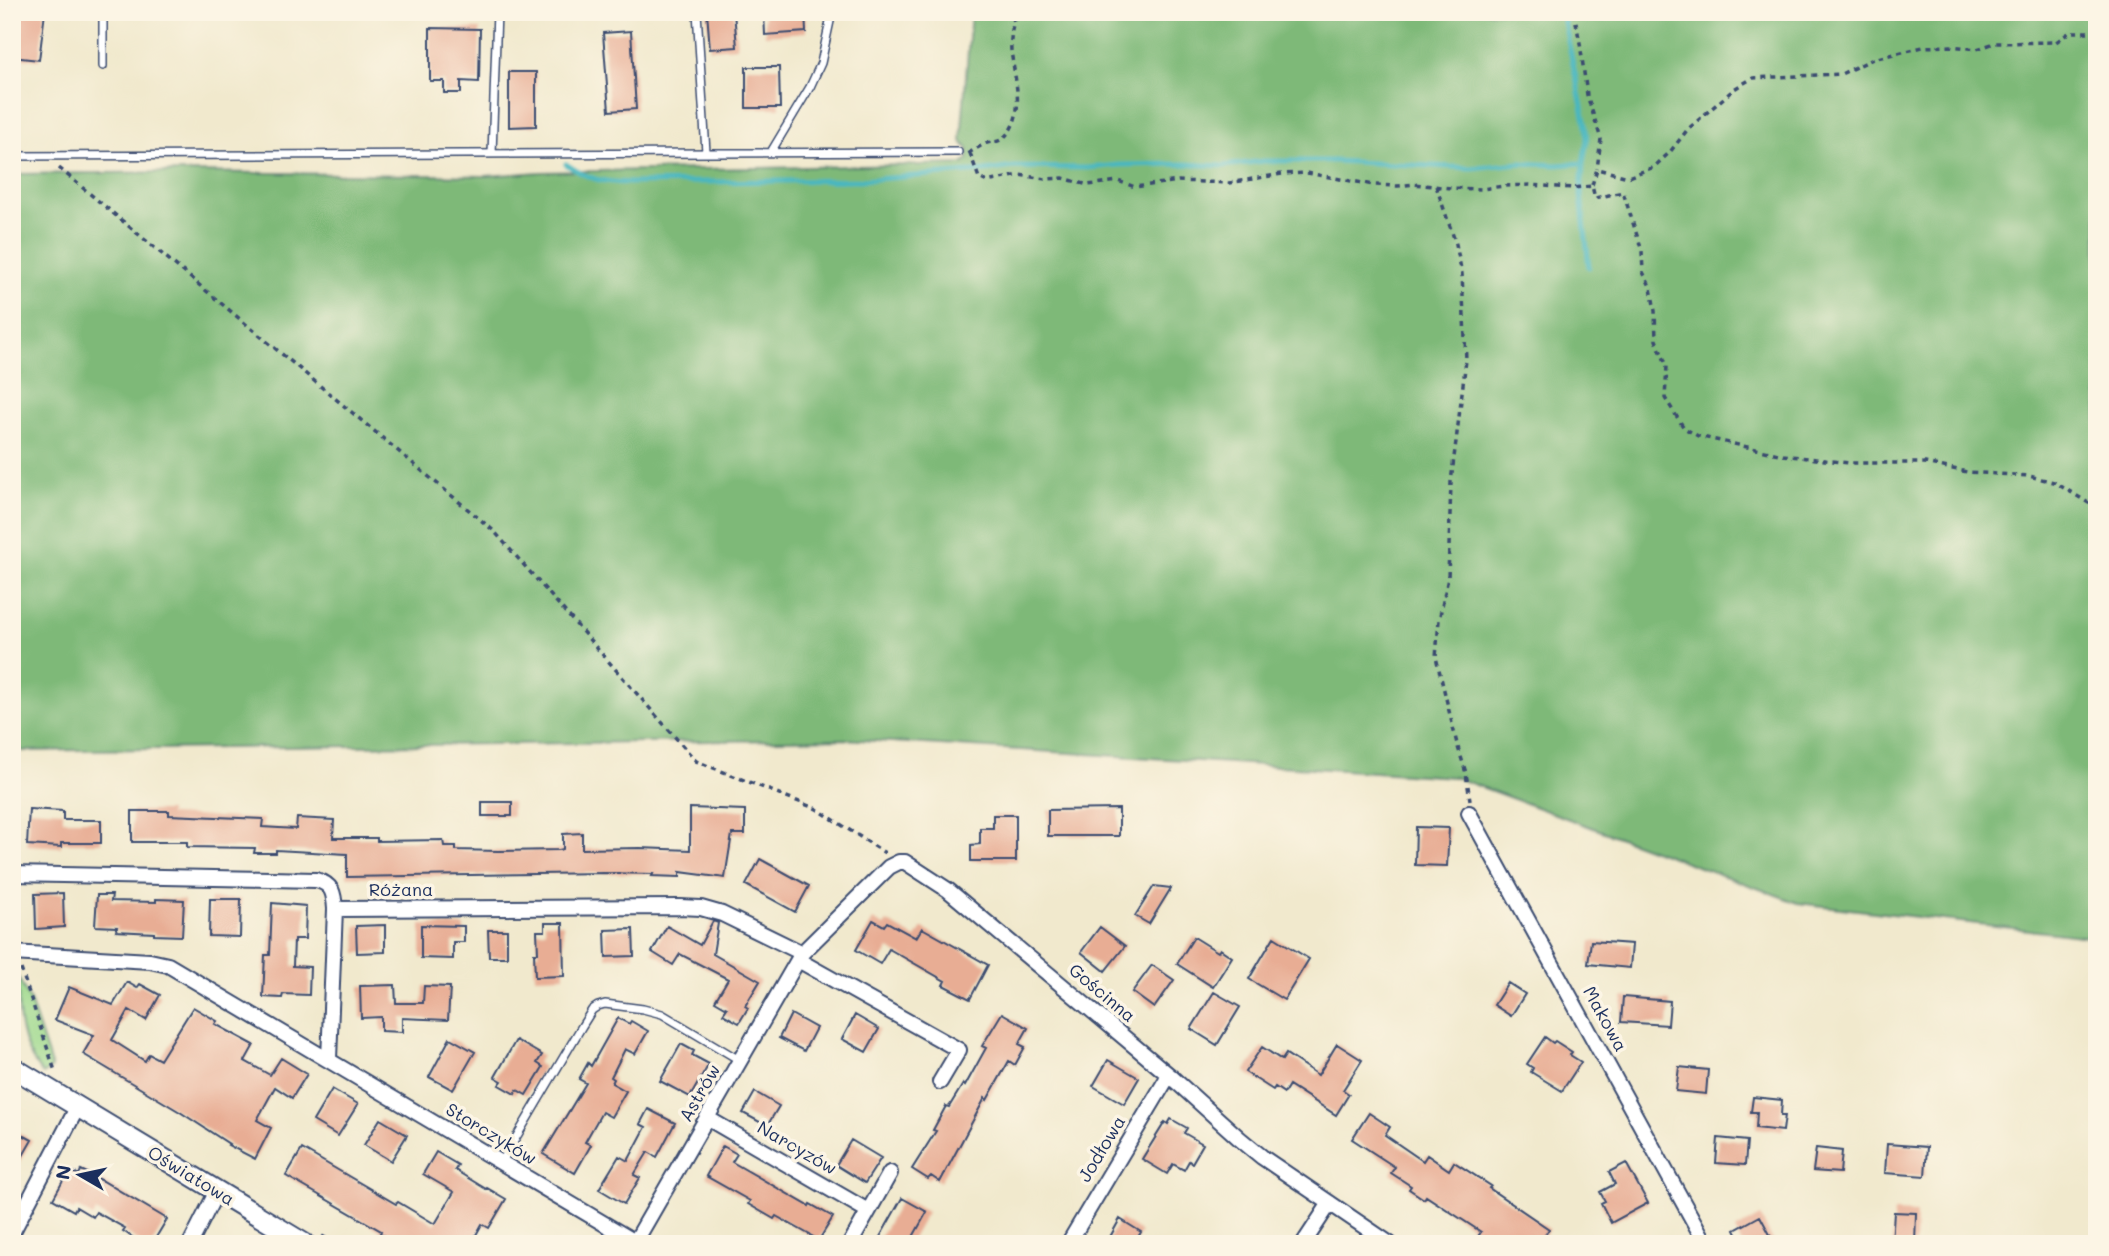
<svg xmlns="http://www.w3.org/2000/svg" width="2109" height="1256" font-family="Mali,sans-serif">
  <rect width="100%" height="100%" fill="#fcf5e5"/>
  <filter id="ink" filterUnits="userSpaceOnUse"><feTurbulence type="fractalNoise" baseFrequency=".0143" numOctaves="2"/><feDisplacementMap in="SourceGraphic" scale="14" xChannelSelector="R" yChannelSelector="G"/><feConvolveMatrix kernelMatrix="1 2 1 2 8 2 1 2 1" color-interpolation-filters="sRGB"/></filter>
  <filter id="wash" filterUnits="userSpaceOnUse"><feTurbulence type="fractalNoise" baseFrequency=".00686" numOctaves="4" result="noise"/><feDisplacementMap in="SourceGraphic" scale="28" xChannelSelector="R" yChannelSelector="G"/><feGaussianBlur stdDeviation="1.57" result="paint"/><feColorMatrix in="noise" values="0 0 0 0 0 0 0 0 0 0 0 0 0 0 0 0 0 1.4 0 .05"/><feComposite in="paint" operator="in"/></filter>
  <g filter="url(#wash)">
    <rect width="100%" height="100%" fill="#f1e9cd"/>
    <path fill="#9ed98d" stroke="#5c8476" stroke-width="2" d="M18 977 30 1001 52 1068 43 1074C18 1045 18 1014 18 977Z"/>
    <path fill="#7eb978" stroke="#4c746b" stroke-width="2" d="M971 12H2097V938L1798 903 1454 777 844 739 17 751 12 695V174L192 172 486 176 541 172 963 164 968 159V149L961 141Z"/>
    <g fill="none" stroke-linecap="round" stroke-linejoin="round">
      <path stroke="#48b7c0" stroke-width="5" d="M1562 12 1585 121 1587 140 1583 163
        M566 164C589 180 602 182 629 183L862 180 985 171 1014 167 1087 168 1119 165 1185 164 1223 166 1264 161H1335L1471 168 1520 163 1557 165 1583 163 1581 195 1589 267"/>
    </g>
    <g id="blocks">
      <path fill="#e8ad94" d="M12 12H45L39 60 12 57Z
        M707 12H734L737 47 710 49Z
        M764 12H805L806 32 765 35Z
        M430 28 480 29 479 82 461 81V93H444V81H430Z
        M631 31 636 109 609 111 603 33Z
        M746 67H779L780 108H746Z
        M509 72H536V126L509 127Z
        M482 802H512V816H482Z
        M690 808 745 810V834H732L725 878 680 872V877L652 876 653 874 604 873 347 877V854L276 850V853H254L255 848 187 847V842H132V811H169V815L263 819 262 827 296 829 297 818 334 820 333 838H377V841L443 840 444 846H456V850L498 851 559 850 563 849V834L582 833V849L640 848 690 850Z
        M29 809 63 811V820H101V843H61V847L27 845Z
        M1119 809V836H1048V810Z
        M993 815H1016V861H971V845L980 844V828H993Z
        M1416 827 1449 828 1447 866 1415 865Z
        M760 859 809 886 795 912 746 885Z
        M1154 886 1171 888 1149 924 1135 916Z
        M63 893 64 927 36 929 35 894Z
        M97 895H112L111 901 156 902V899L184 900 182 936 154 935V933L116 931 117 927 95 926Z
        M210 899H241L240 937 209 936Z
        M272 903 306 906 305 939H294L293 966 310 967 309 995 283 994 282 998 263 997 265 955H270Z
        M873 920 884 926 887 922 916 938 922 928 988 965 970 999 943 985 945 981 889 949 880 964 856 950Z
        M713 921 718 923 713 954 760 981 745 1006 748 1008 739 1023 723 1014 727 1008 715 1001 728 979 680 954 673 965 652 952 667 926 700 945Z
        M545 923H563L564 976 535 977 534 953H538L537 931H545Z
        M385 925V952L357 953 356 926Z
        M421 925 464 926V942H453V959L421 958Z
        M1100 927 1125 946 1105 971 1081 952Z
        M633 929 634 956 606 957 605 930Z
        M488 930H507V957H489Z
        M1194 937 1218 952 1220 949 1232 957 1213 987 1177 964Z
        M1274 937 1309 959 1284 1000 1249 979Z
        M1591 941 1632 944 1630 968 1588 964Z
        M1152 965 1174 980 1154 1008 1132 992Z
        M127 982 137 988 140 984 160 995 146 1020 129 1010 112 1040 145 1061 149 1054 160 1060 193 1007 217 1021 215 1024 254 1045 245 1061 270 1075 281 1058 307 1074 292 1098 275 1087 257 1120 271 1128 255 1159 228 1145 229 1144 180 1112 83 1054 94 1035 55 1020 69 987 113 1005Z
        M1508 983 1525 994 1511 1016 1494 1005Z
        M395 985 396 1003H423L424 986 450 987 448 1020 402 1018V1032L381 1031V1017L361 1018 360 986Z
        M1214 992 1240 1007 1217 1045 1191 1029Z
        M1623 997 1670 1001 1668 1025 1621 1022Z
        M1002 1013 1028 1028 1019 1044 1025 1047 1015 1065 1009 1061 987 1100 985 1098 940 1182 931 1176 928 1179 912 1169 936 1131 933 1130 946 1106 949 1107 963 1084 965 1086 986 1048 982 1046Z
        M791 1014 816 1028 804 1051 779 1038Z
        M855 1015 879 1029 866 1052 842 1039Z
        M618 1018 629 1024 631 1021 648 1031 635 1054 625 1049 611 1077 614 1079 612 1083 626 1091 611 1117 602 1112 585 1142 591 1145 575 1173 543 1154 586 1083 579 1079 588 1063 591 1066Z
        M1545 1037 1553 1043 1555 1041 1572 1052 1570 1055 1581 1062 1562 1091 1531 1072 1533 1068 1527 1064Z
        M450 1038 475 1052 453 1090 429 1077Z
        M516 1040 542 1055 537 1063 543 1067 526 1095 517 1090 515 1094 499 1085 502 1081 495 1077Z
        M681 1044 694 1051 692 1055 709 1064 690 1097 660 1081Z
        M1337 1044 1362 1060 1343 1090 1349 1094 1336 1115 1289 1085 1284 1093 1275 1087 1273 1090 1245 1072 1262 1047 1282 1060 1286 1054 1318 1075Z
        M1108 1060 1139 1078 1124 1104 1093 1086Z
        M1679 1067 1708 1070 1706 1094 1676 1091Z
        M332 1089 358 1104 338 1136 313 1121Z
        M755 1092 779 1106 767 1126 743 1113Z
        M1753 1097 1782 1100 1781 1115H1785L1783 1131 1756 1128 1757 1112H1751Z
        M648 1109 675 1123 657 1157 648 1152 634 1175 640 1178 624 1204 599 1189 619 1156 628 1161 646 1127 640 1124Z
        M1369 1113 1390 1127 1385 1135 1423 1161 1427 1155 1449 1170 1454 1162 1491 1186 1489 1188 1549 1229 1539 1244H1473L1481 1232 1426 1196 1424 1199 1409 1189 1411 1186 1391 1173 1395 1167 1352 1139Z
        M380 1119 407 1135 391 1161 364 1145Z
        M1171 1119 1187 1128 1184 1133 1203 1144 1192 1163 1189 1161 1184 1170 1173 1164 1167 1174 1142 1159 1165 1122 1168 1124Z
        M12 1129 32 1140 12 1175Z
        M1718 1138 1747 1141 1745 1165 1716 1163Z
        M851 1140 881 1158 865 1183 836 1165Z
        M1887 1144 1927 1147 1925 1176 1885 1173Z
        M723 1146 737 1154 732 1162 809 1206 810 1204 833 1217 819 1240 776 1216 774 1219 748 1204 750 1201 706 1176Z
        M1816 1148 1842 1151 1840 1173 1813 1171Z
        M302 1149 396 1204 398 1202 435 1224 454 1192 423 1174 436 1152 458 1165 455 1170 486 1189 487 1188 506 1199 489 1228 482 1224 471 1244H399L380 1233 381 1231 286 1176Z
        M1626 1163 1648 1203 1611 1223 1601 1203 1605 1201 1600 1192 1615 1184 1609 1172Z
        M69 1170 79 1175 81 1170 103 1181 167 1219 152 1244H143L123 1231 125 1228 96 1212 93 1217 76 1207 74 1211 53 1199Z
        M902 1198 927 1212 909 1244H876Z
        M1894 1212 1916 1213 1915 1244H1892Z
        M1760 1216 1775 1244H1742L1735 1230Z
        M1120 1219 1141 1232 1134 1244H1106Z"/>
    </g>
  </g>
  <g filter="url(#ink)">
    <use href="#blocks" fill-opacity="0" stroke="#3b4b6f" stroke-width="2"/>
    <g fill="none" stroke-linecap="round" stroke-linejoin="round">
      <g stroke="#3b4b6f" stroke-width="10">
        <path id="lane" d="M697 12 706 152
          M103 66V12
          M771 152 810 87 821 63 832 12
          M492 154 497 12
          M12 156 958 152
          M501 1163 582 1026 592 1010 598 1006 605 1004 643 1009 662 1014 741 1061"/>
      </g>
      <g stroke="#3b4b6f" stroke-width="18">
        <path id="street" d="M1469 813 1706 1244
          M12 874 316 880C333 884 334 894 335 909L680 907 701 908 722 914 802 953
          M12 953 150 961 168 965 635 1242
          M798 960 959 1050 940 1082
          M329 1059 335 909
          M707 1118 868 1211
          M12 1233 77 1108
          M190 1244 217 1191
          M634 1244 802 953 889 867 899 862H905L948 890 1169 1075 1240 1139 1262 1157 1390 1244
          M850 1244 890 1173
          M1068 1244 1169 1075
          M1303 1244 1330 1203"/>
      </g>
      <g stroke="#3b4b6f" stroke-width="23">
        <path id="secondary" d="M12 1067 305 1244"/>
      </g>
      <path stroke="#3b4b6f" stroke-width="3.5" stroke-dasharray="5 5" stroke-linecap="butt" d="M1574 12 1580 43 1587 95 1601 139 1597 169
        M968 153C975 150 981 145 987 143 993 141 997 143 1002 139 1028 118 1014 77 1011 50 1010 38 1013 25 1015 12
        M970 153 979 178 987 182 1019 175 1046 179 1063 178 1088 185 1118 181 1135 187 1178 181 1229 183 1282 174 1307 173 1374 185 1398 186 1414 184 1451 188 1481 189 1504 186 1530 185 1572 188 1592 186 1595 198 1623 192 1642 251 1643 272 1651 288 1655 311 1656 340 1667 366 1665 398 1684 428 1698 436 1783 455 1849 463H1925L1967 472 2029 476 2054 482 2097 508
        M59 168 494 531 696 761 817 809 885 853
        M1592 185 1597 169 1628 177 1654 167 1670 152 1688 129 1734 89 1753 78 1841 74 1873 59 1923 47 1951 46 1977 49 1995 43 2056 42 2070 32H2097
        M1436 186 1456 244 1462 274 1466 360 1451 482 1448 578 1439 620 1436 657 1457 744 1466 773 1470 800
        M21 969 55 1071
        M322 1236 336 1244"/>
      <use href="#lane" stroke="#fff" stroke-width="7"/>
      <use href="#street" stroke="#fff" stroke-width="14"/>
      <use href="#secondary" stroke="#fff" stroke-width="19"/>
    </g>
  </g>
  <g text-anchor="middle" stroke-width="7" stroke-linejoin="round" paint-order="stroke">
    <g font-size="18" fill="#1b2f5e" stroke="#fcf5e5">
      <text x="401" y="896">Różana</text>
      <text transform="translate(1102 993) rotate(40)" y="6">Gościnna</text>
      <text transform="translate(1605 1019) rotate(61)" y="6">Makowa</text>
      <text transform="translate(700 1093) rotate(-60)" y="6">Astrów</text>
      <text transform="translate(491 1134) rotate(31)" y="6">Storczyków</text>
      <text transform="translate(797 1148) rotate(30)" y="6">Narcyzów</text>
      <text transform="translate(1102 1149) rotate(-59)" y="6">Jodłowa</text>
      <text transform="translate(191 1176) rotate(31)" y="6">Oświatowa</text>
    </g>
  </g>
  <rect width="2109" height="1256" fill="none" stroke="#fcf5e5" stroke-width="42"/>
  <g transform="translate(80 1175) rotate(279)" stroke="#fcf5e5" stroke-width="5" paint-order="stroke">
  <path d="M0-5L12 26L0 18L-12 26Z" fill="#1b2f5e"/>
  <text y="-10" font-size="19" font-weight="bold" text-anchor="middle" fill="#1b2f5e">N</text>
  </g>
</svg>
